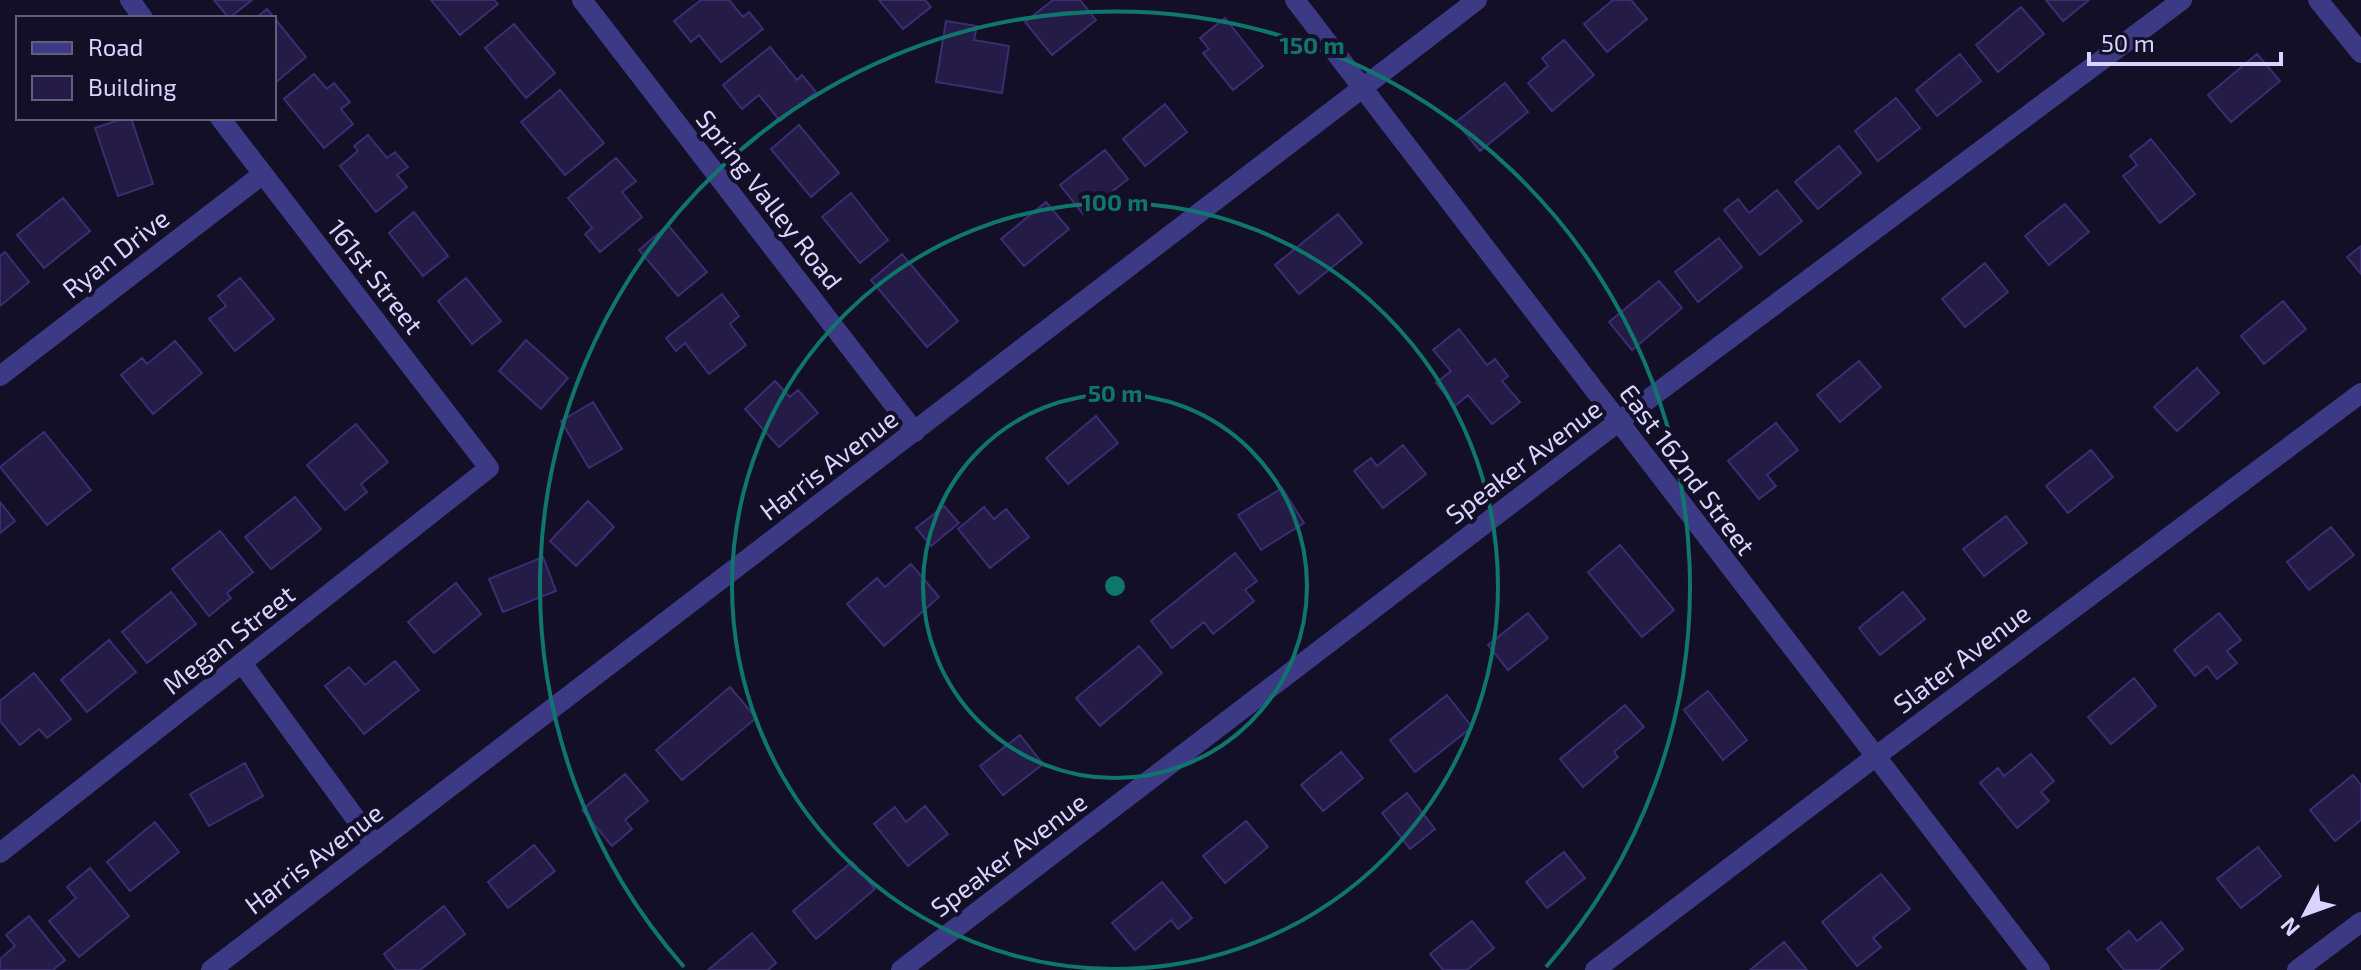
<svg xmlns="http://www.w3.org/2000/svg" width="2361" height="970" font-family="'Exo 2',sans-serif">
  <rect width="100%" height="100%" fill="#130f26"/>
  <path fill="#241b47" stroke="#3b2d73" stroke-width="2" d="M214 0H252L229 18Z
    M431 0H494L498 4 460 35Z
    M701 0H729L743 17 749 12 763 29 721 62 699 35 691 42 674 21Z
    M879 0H925L931 7 903 29Z
    M1053 0H1080L1096 20 1052 55 1025 22Z
    M1613 0H1631L1647 19 1607 52 1584 24Z
    M2046 0H2089L2063 21Z
    M2021 7 2044 34 1998 72 1976 45Z
    M267 9 306 57 275 83 274 18H256Z
    M1225 18 1263 66 1233 90 1203 53 1209 49 1200 38Z
    M946 21 977 26 974 40 1009 46 1002 93 936 82Z
    M514 24 555 73 526 98 485 48Z
    M1564 40 1594 75 1552 111 1528 83 1548 66 1542 58Z
    M770 47 797 80 802 75 816 92 780 121 759 95 742 109 723 85Z
    M1960 54 1981 81 1937 116 1916 90Z
    M2257 54 2280 81 2231 122 2208 95Z
    M314 74 327 89 334 83 350 102 341 109 353 124 324 148 284 99Z
    M1505 83 1528 112 1480 151 1456 122Z
    M560 90 604 143 565 175 521 122Z
    M1896 98 1920 128 1878 161 1855 131Z
    M1165 104 1187 132 1145 166 1123 139Z
    M125 118H131L153 184 118 196 95 128Z
    M799 125 839 173 811 197 771 149Z
    M368 135 387 158 395 152 408 167 397 175 407 187 376 212 340 166 358 151 354 146Z
    M2151 139 2195 194 2160 223 2123 176 2137 165 2130 156Z
    M1839 146 1861 173 1818 209 1795 182Z
    M1105 150 1128 179 1083 214 1060 185Z
    M616 158 636 181 622 192 642 217 600 252 585 234 592 228 568 198Z
    M1777 190 1802 221 1760 255 1724 210 1738 199 1749 213Z
    M851 193 888 240 860 263 822 217Z
    M63 198 90 231 44 268 17 235Z
    M1046 202 1069 229 1024 266 1001 239Z
    M2065 204 2089 232 2049 265 2025 236Z
    M414 212 448 256 423 276 389 233Z
    M1338 214 1362 243 1299 294 1275 265Z
    M668 225 707 272 678 296 639 250Z
    M1719 238 1742 267 1698 302 1675 272Z
    M2361 246V274L2347 257Z
    M5 252 29 282 0 306V256Z
    M902 254 958 321 927 347 871 280Z
    M1985 263 2008 292 1965 327 1942 299Z
    M240 278 274 319 235 351 209 319 226 306 218 296Z
    M466 278 501 321 472 344 438 301Z
    M1659 281 1682 308 1632 350 1609 322Z
    M722 294 739 316 730 324 746 345 709 374 685 343 676 351 666 338Z
    M2283 301 2306 329 2264 364 2241 336Z
    M1459 329 1487 365 1495 359 1508 376 1502 381 1520 402 1492 424 1468 395 1455 406 1436 383 1451 371 1433 350Z
    M526 340 568 378 541 409 499 371Z
    M175 341 202 373 153 414 121 375 142 358 147 364Z
    M1859 361 1881 387 1840 422 1817 395Z
    M2197 368 2219 393 2177 431 2154 407Z
    M775 381 790 397 798 390 818 413 779 447 745 409Z
    M593 402 622 449 589 468 561 421Z
    M1096 416 1118 443 1068 484 1046 458Z
    M1776 423 1798 450 1767 475 1776 486 1759 499 1728 461Z
    M356 424 388 462 361 484 367 492 345 510 307 465Z
    M44 432 91 490 47 525 0 467Z
    M1403 445 1426 474 1383 508 1354 471 1371 458 1377 466Z
    M2091 450 2113 477 2068 513 2046 486Z
    M1282 488 1304 523 1261 550 1238 515Z
    M295 497 321 529 271 569 245 537Z
    M588 501 614 527 576 566 550 541Z
    M0 502 15 521 0 533Z
    M944 506 959 523 931 546 916 528Z
    M984 507 994 519 1006 509 1029 537 990 568 958 529Z
    M2006 516 2027 543 1984 576 1963 549Z
    M2331 527 2354 555 2309 590 2287 562Z
    M220 531 253 572 227 593 231 598 209 616 172 569Z
    M1620 545 1674 610 1642 637 1588 572Z
    M1235 553 1257 581 1245 590 1254 601 1213 634 1204 622 1172 648 1151 621Z
    M543 557 556 591 503 612 489 579Z
    M911 564 939 597 884 646 847 604 877 578 885 587Z
    M456 583 481 614 434 653 408 622Z
    M171 592 196 624 147 663 122 632Z
    M1903 592 1925 619 1880 655 1859 628Z
    M1528 613 1548 638 1508 670 1488 645Z
    M2219 613 2241 640 2227 651 2237 663 2217 679 2207 666 2195 676 2174 650Z
    M109 640 136 672 87 712 61 680Z
    M1139 646 1162 673 1100 726 1076 698Z
    M395 661 419 690 364 734 325 686 349 667 365 685Z
    M34 673 71 719 47 738 39 729 20 745 0 721V701Z
    M2134 678 2156 706 2111 744 2088 717Z
    M730 687 756 718 682 780 656 750Z
    M1708 691 1747 740 1723 760 1684 710Z
    M1447 695 1472 727 1415 772 1390 740Z
    M1625 705 1644 727 1614 752 1618 757 1583 787 1560 759Z
    M1020 735 1043 764 1003 795 980 766Z
    M1341 752 1363 778 1323 811 1301 785Z
    M2031 754 2054 781 2041 792 2049 801 2017 828 1980 783 1998 768 2004 776Z
    M245 763 263 796 209 826 190 794Z
    M625 774 648 801 625 820 632 829 612 846 582 810Z
    M2353 775 2361 785V820L2335 841 2310 810Z
    M1407 793 1435 829 1410 849 1382 813Z
    M925 806 948 834 908 866 874 824 895 807 906 822Z
    M1246 821 1268 847 1225 883 1203 856Z
    M155 822 179 852 130 891 107 862Z
    M534 845 555 871 508 908 488 882Z
    M2258 847 2281 876 2241 908 2217 879Z
    M1564 852 1585 878 1547 908 1526 882Z
    M852 862 875 889 816 939 793 911Z
    M90 868 129 916 79 957 49 921 76 898 67 887Z
    M1881 874 1910 909 1873 938 1881 947 1857 966 1822 922Z
    M1162 882 1192 918 1178 929 1171 920 1135 950 1112 923Z
    M444 906 465 934 420 970H396L384 954Z
    M29 916 65 960 53 970H0V959L15 946 6 935Z
    M1472 921 1494 948 1467 970H1443L1430 954Z
    M2161 922 2183 949 2158 970H2124L2107 949 2129 931 2137 941Z
    M752 933 776 963 768 970H708Z
    M1784 942 1807 970H1750Z"/>
  <g fill="none" stroke-linecap="round" stroke-linejoin="round">
    <path stroke="#3d3a85" stroke-width="20" d="M130 0 143 18
      M582 0 915 432
      M1295 0 2040 970
      M0 376 263 174
      M242 663 375 845
      M0 853 489 468 220 118
      M211 970 1477 0
      M901 970 1618 422 2182 0
      M1595 970 1875 757 2361 393
      M2297 970 2361 922"/>
    <path stroke="#3d3a85" stroke-width="20" d="M2318 0 2361 53"/>
  </g>
  <g fill="none" stroke="#0f766e" stroke-width="4">
    <circle cx="1115" cy="586" r="192"/>
    <circle cx="1115" cy="586" r="383"/>
    <path d="M684 967A575 575 0 1 1 1546 967"/>
  </g>
  <g text-anchor="middle" stroke-width="8" stroke-linejoin="round" paint-order="stroke">
    <g font-size="26" fill="#d9d4ff" stroke="#130f26">
      <text transform="translate(769 200) rotate(52)" y="9">Spring Valley Road</text>
      <text transform="translate(116 254) rotate(-38)" y="9">Ryan Drive</text>
      <text transform="translate(375 277) rotate(52)" y="9">161st Street</text>
      <text transform="translate(1524 462) rotate(-37)" y="9">Speaker Avenue</text>
      <text transform="translate(829 465) rotate(-37)" y="9">Harris Avenue</text>
      <text transform="translate(1687 470) rotate(53)" y="9">East 162nd Street</text>
      <text transform="translate(229 640) rotate(-38)" y="9">Megan Street</text>
      <text transform="translate(1962 659) rotate(-37)" y="9">Slater Avenue</text>
      <text transform="translate(1009 855) rotate(-37)" y="9">Speaker Avenue</text>
      <text transform="translate(314 859) rotate(-37)" y="9">Harris Avenue</text>
    </g>
  </g>
  <circle cx="1115" cy="586" r="12" fill="#0f766e" stroke="#130f26" stroke-width="4"/>
  <g font-size="24" text-anchor="middle" font-weight="bold" fill="#0f766e" stroke="#130f26" stroke-width="8" stroke-linejoin="round" paint-order="stroke">
    <text x="1312" y="54">150 m</text>
    <text x="1115" y="211">100 m</text>
    <text x="1115" y="402">50 m</text>
  </g>
  <rect x="16" y="16" width="260" height="104" fill="#130f26" stroke="#625e7d" stroke-width="2"/>
  <rect x="32" y="42" width="40" height="12" fill="#3d3a85" stroke="#625e7d" stroke-width="2"/>
  <text x="88" y="56" font-size="24" fill="#d9d4ff">Road</text>
  <rect x="32" y="76" width="40" height="24" fill="#241b47" stroke="#625e7d" stroke-width="2"/>
  <text x="88" y="96" font-size="24" fill="#d9d4ff">Building</text>
  <g transform="translate(2305 914) rotate(229)" stroke="#130f26" stroke-width="6" paint-order="stroke">
  <path d="M0-6L14 30L0 20L-14 30Z" fill="#d9d4ff"/>
  <text y="-12" font-size="22" font-weight="bold" text-anchor="middle" fill="#d9d4ff">N</text>
  </g>
  <path d="M2089 52v12h192v-12" fill="none" stroke="#d9d4ff" stroke-width="4"/>
  <text x="2101" y="52" font-size="24" fill="#d9d4ff" stroke="#130f26" stroke-width="6" paint-order="stroke">50 m</text>
</svg>
